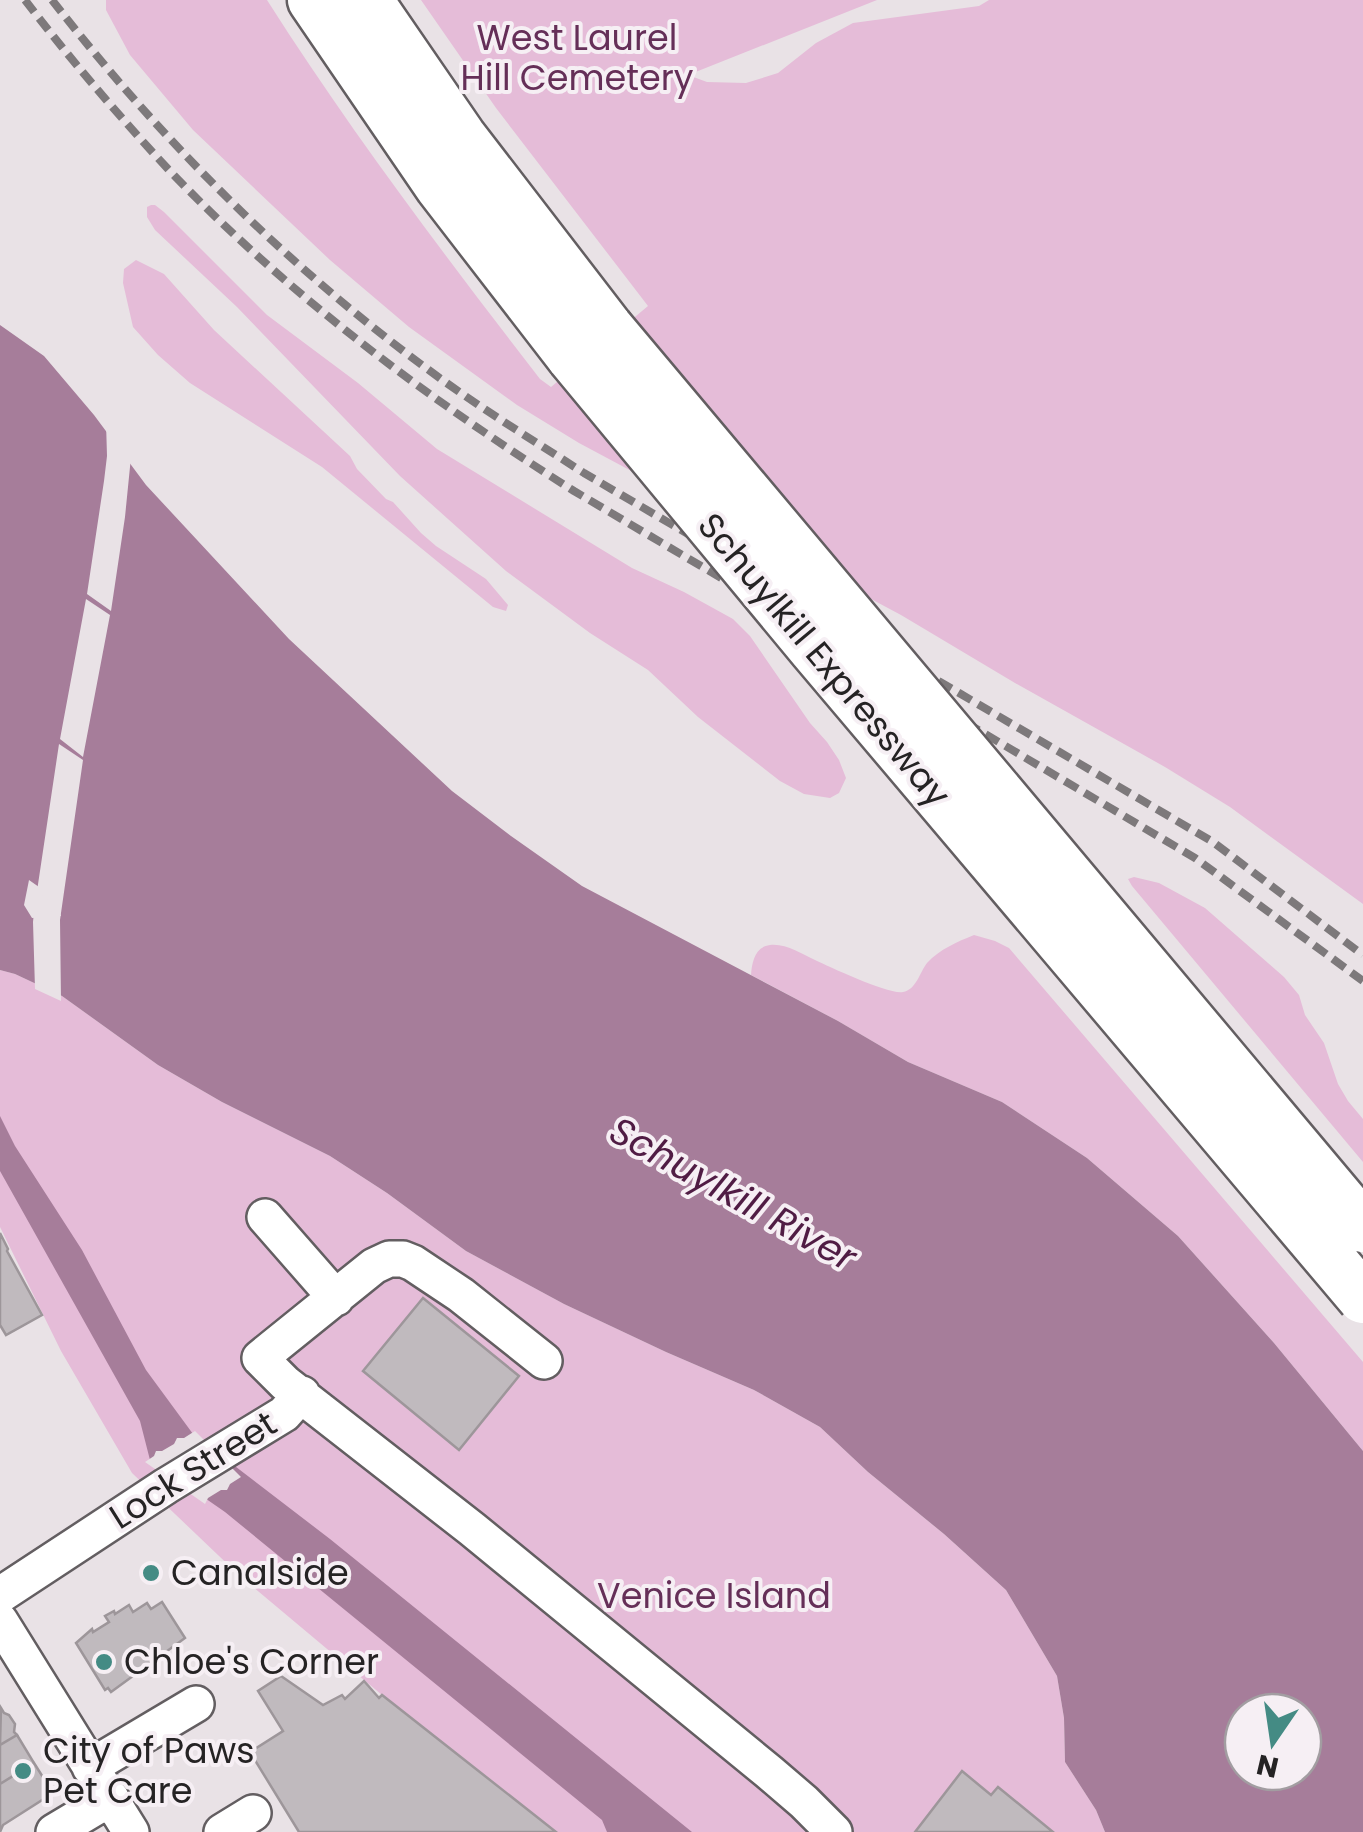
<svg xmlns="http://www.w3.org/2000/svg" width="1363" height="1832" font-family="Poppins,sans-serif">
  <rect width="100%" height="100%" fill="#e9e2e6"/>
  <path fill="#e5bcd8" d="M106 0H267C351 132 445 256 540 379L551 387 648 306 496 108 421 0H877L688 75 707 82 746 83 778 73 816 43 853 23 979 6 989 0H1363V904L1230 807 1165 767 1015 683 901 615 579 443 517 405 409 327 330 260 193 130 130 55 106 10Z
    M151 205H155L164 212 267 315 358 383 437 449 632 568 684 592 733 619 750 636 810 723 827 742 839 760 846 778 839 793 830 798 804 794 780 781 698 717 648 670 590 633 506 571 400 476 237 307 155 230 147 217V207Z
    M136 260 164 274 214 330 350 456 357 469 386 499 393 502 421 533 436 546 486 579 508 605 506 611 493 607 322 467 190 383 158 355 133 327 123 283 124 269Z
    M1134 877 1159 883 1205 908 1284 977 1299 995 1305 1015 1324 1043 1338 1084 1348 1101 1363 1119V1162L1132 886 1128 879Z
    M974 935 995 941 1009 948 1363 1362V1451L1274 1343 1178 1236 1087 1158 1002 1102 908 1062 838 1021 751 975C752 962 755 947 770 945 785 943 802 954 815 960 830 967 889 995 903 992 916 990 920 972 927 963 940 949 957 942 974 935Z
    M0 970 15 974 62 996 158 1065 222 1102 330 1156 387 1193 466 1251 564 1304 666 1352 754 1390 820 1427 868 1472 944 1534 1006 1590 1057 1676 1064 1718 1065 1762 1096 1810 1105 1832H556L382 1695 240 1576 132 1473 61 1351 0 1227Z"/>
  <path fill="#a67d9a" fill-rule="evenodd" d="M0 325 44 356 94 415 146 485 289 639 452 791 511 836 582 886 838 1021 908 1062 1002 1102 1087 1158 1178 1236 1274 1343 1363 1451V1832H1105L1096 1810 1065 1762 1064 1718 1057 1676 1006 1590 944 1534 868 1472 820 1427 754 1390 666 1352 564 1304 466 1251 387 1193 330 1156 222 1102 158 1065 62 996 15 974 0 970ZM29 880 56 899 61 916 32 918 24 905ZM1243 1712H1303V1772H1243Z
    M0 1116 15 1146 82 1250 146 1370 193 1434 330 1539 692 1832H607L602 1820 225 1512 150 1460 140 1421 0 1171Z"/>
  <path fill="#e9e2e6" d="M106 422 131 457 125 517 111 611 87 594 104 481 107 456Z
    M86 599 110 615 83 757 60 739Z
    M59 744 83 760 60 920 61 1001 35 989 33 922 34 912 55 911 52 903 37 891Z
    M195 1431 241 1477 230 1484 227 1490H221L208 1498 205 1504 145 1462 154 1456 156 1451H162L174 1444 177 1438H184Z"/>
  <path fill="#c0babe" stroke="#9d969a" stroke-width="2.5" d="M0 1233 8 1249 7 1251 42 1315 6 1335 0 1325Z
    M423 1298 519 1376 459 1450 363 1371Z
    M162 1602 185 1638 111 1692 108 1688 105 1690 76 1643 92 1629 93 1632 109 1622 105 1616 114 1611 115 1614 129 1605 133 1612 147 1603 151 1609Z
    M281 1676 323 1705 342 1695 345 1699 364 1681 379 1698 382 1695 556 1832H299L250 1752 283 1731 258 1691Z
    M1 1708 4 1713 9 1715 15 1724 14 1732 17 1735 0 1745Z
    M17 1735 34 1763 0 1784V1745Z
    M34 1763 53 1793 3 1825 0 1832V1784Z
    M962 1771 991 1795 998 1787 1053 1832H915Z"/>
  <g fill="none" stroke-linecap="round" stroke-linejoin="round">
    <g stroke="#635e61" stroke-width="40">
      <path id="minor" d="M265 1217 336 1298
        M544 1361 461 1295 413 1263 403 1259H389L374 1266 260 1358 285 1383 472 1529 769 1772 804 1802 834 1832
        M0 1595 166 1486 284 1414 302 1394
        M0 1621 131 1832
        M90 1767 196 1704
        M54 1832 111 1798
        M222 1832 253 1813"/>
    </g>
    <g stroke="#635e61" stroke-width="55">
      <path id="highway" d="M313 0 440 186 572 357
        M367 0 461 137 608 328"/>
    </g>
    <use href="#minor" stroke="#fff" stroke-width="35"/>
    <use href="#highway" stroke="#fff" stroke-width="50"/>
    <path stroke="#7d797b" stroke-width="8" stroke-dasharray="15 8" stroke-linecap="butt" d="M25 0C70 59 118 115 168 169 288 295 428 399 574 491L1195 858 1363 981
      M52 0C159 138 285 264 426 368 477 406 531 439 584 473L1213 842 1363 955"/>
    <g stroke="#635e61" stroke-width="55" stroke-linecap="butt">
      <path id="highway-bridge" d="M608 328 1363 1227
        M572 357 814 649 1363 1298"/>
    </g>
    <use href="#highway-bridge" stroke="#fff" stroke-width="50"/>
  </g>
  <g fill="#448b84" stroke="#f6eff4" stroke-width="4">
    <circle cx="151" cy="1573" r="10"/>
    <circle cx="104" cy="1662" r="10"/>
    <circle cx="23" cy="1771" r="10"/>
  </g>
  <g text-anchor="middle" stroke-width="8" stroke-linejoin="round" paint-order="stroke">
    <g font-size="35" fill="#652f58" stroke="#f6eff4">
      <text x="577" y="50">West Laurel<tspan x="577" dy="40">Hill Cemetery</tspan></text>
      <text x="714" y="1608">Venice Island</text>
    </g>
    <g font-size="35" fill="#252324" stroke="#f6eff4">
      <text transform="translate(824 660) rotate(50)" y="12">Schuylkill Expressway</text>
      <text transform="translate(193 1470) rotate(-32)" y="12">Lock Street</text>
    </g>
    <g font-size="35" fill="#252324" stroke="#f6eff4" text-anchor="start">
      <text x="171" y="1585">Canalside</text>
      <text x="124" y="1674">Chloe's Corner</text>
      <text x="43" y="1763">City of Paws<tspan x="43" dy="40">Pet Care</tspan></text>
    </g>
    <g font-size="38" font-style="italic" fill="#501c44" stroke="#f6eff4">
      <text transform="translate(733 1194) rotate(29)" y="13">Schuylkill River</text>
    </g>
  </g>
  <g transform="translate(1273 1742) rotate(193)"><circle r="48" fill="#f6eff4" stroke="#a29da1" stroke-width="2.5"/>
  <path d="M0-8L18 38L0 25L-18 38Z" fill="#448b84"/>
  <text y="-15" font-size="28" font-weight="bold" text-anchor="middle" fill="#252324">N</text>
  </g>
</svg>
